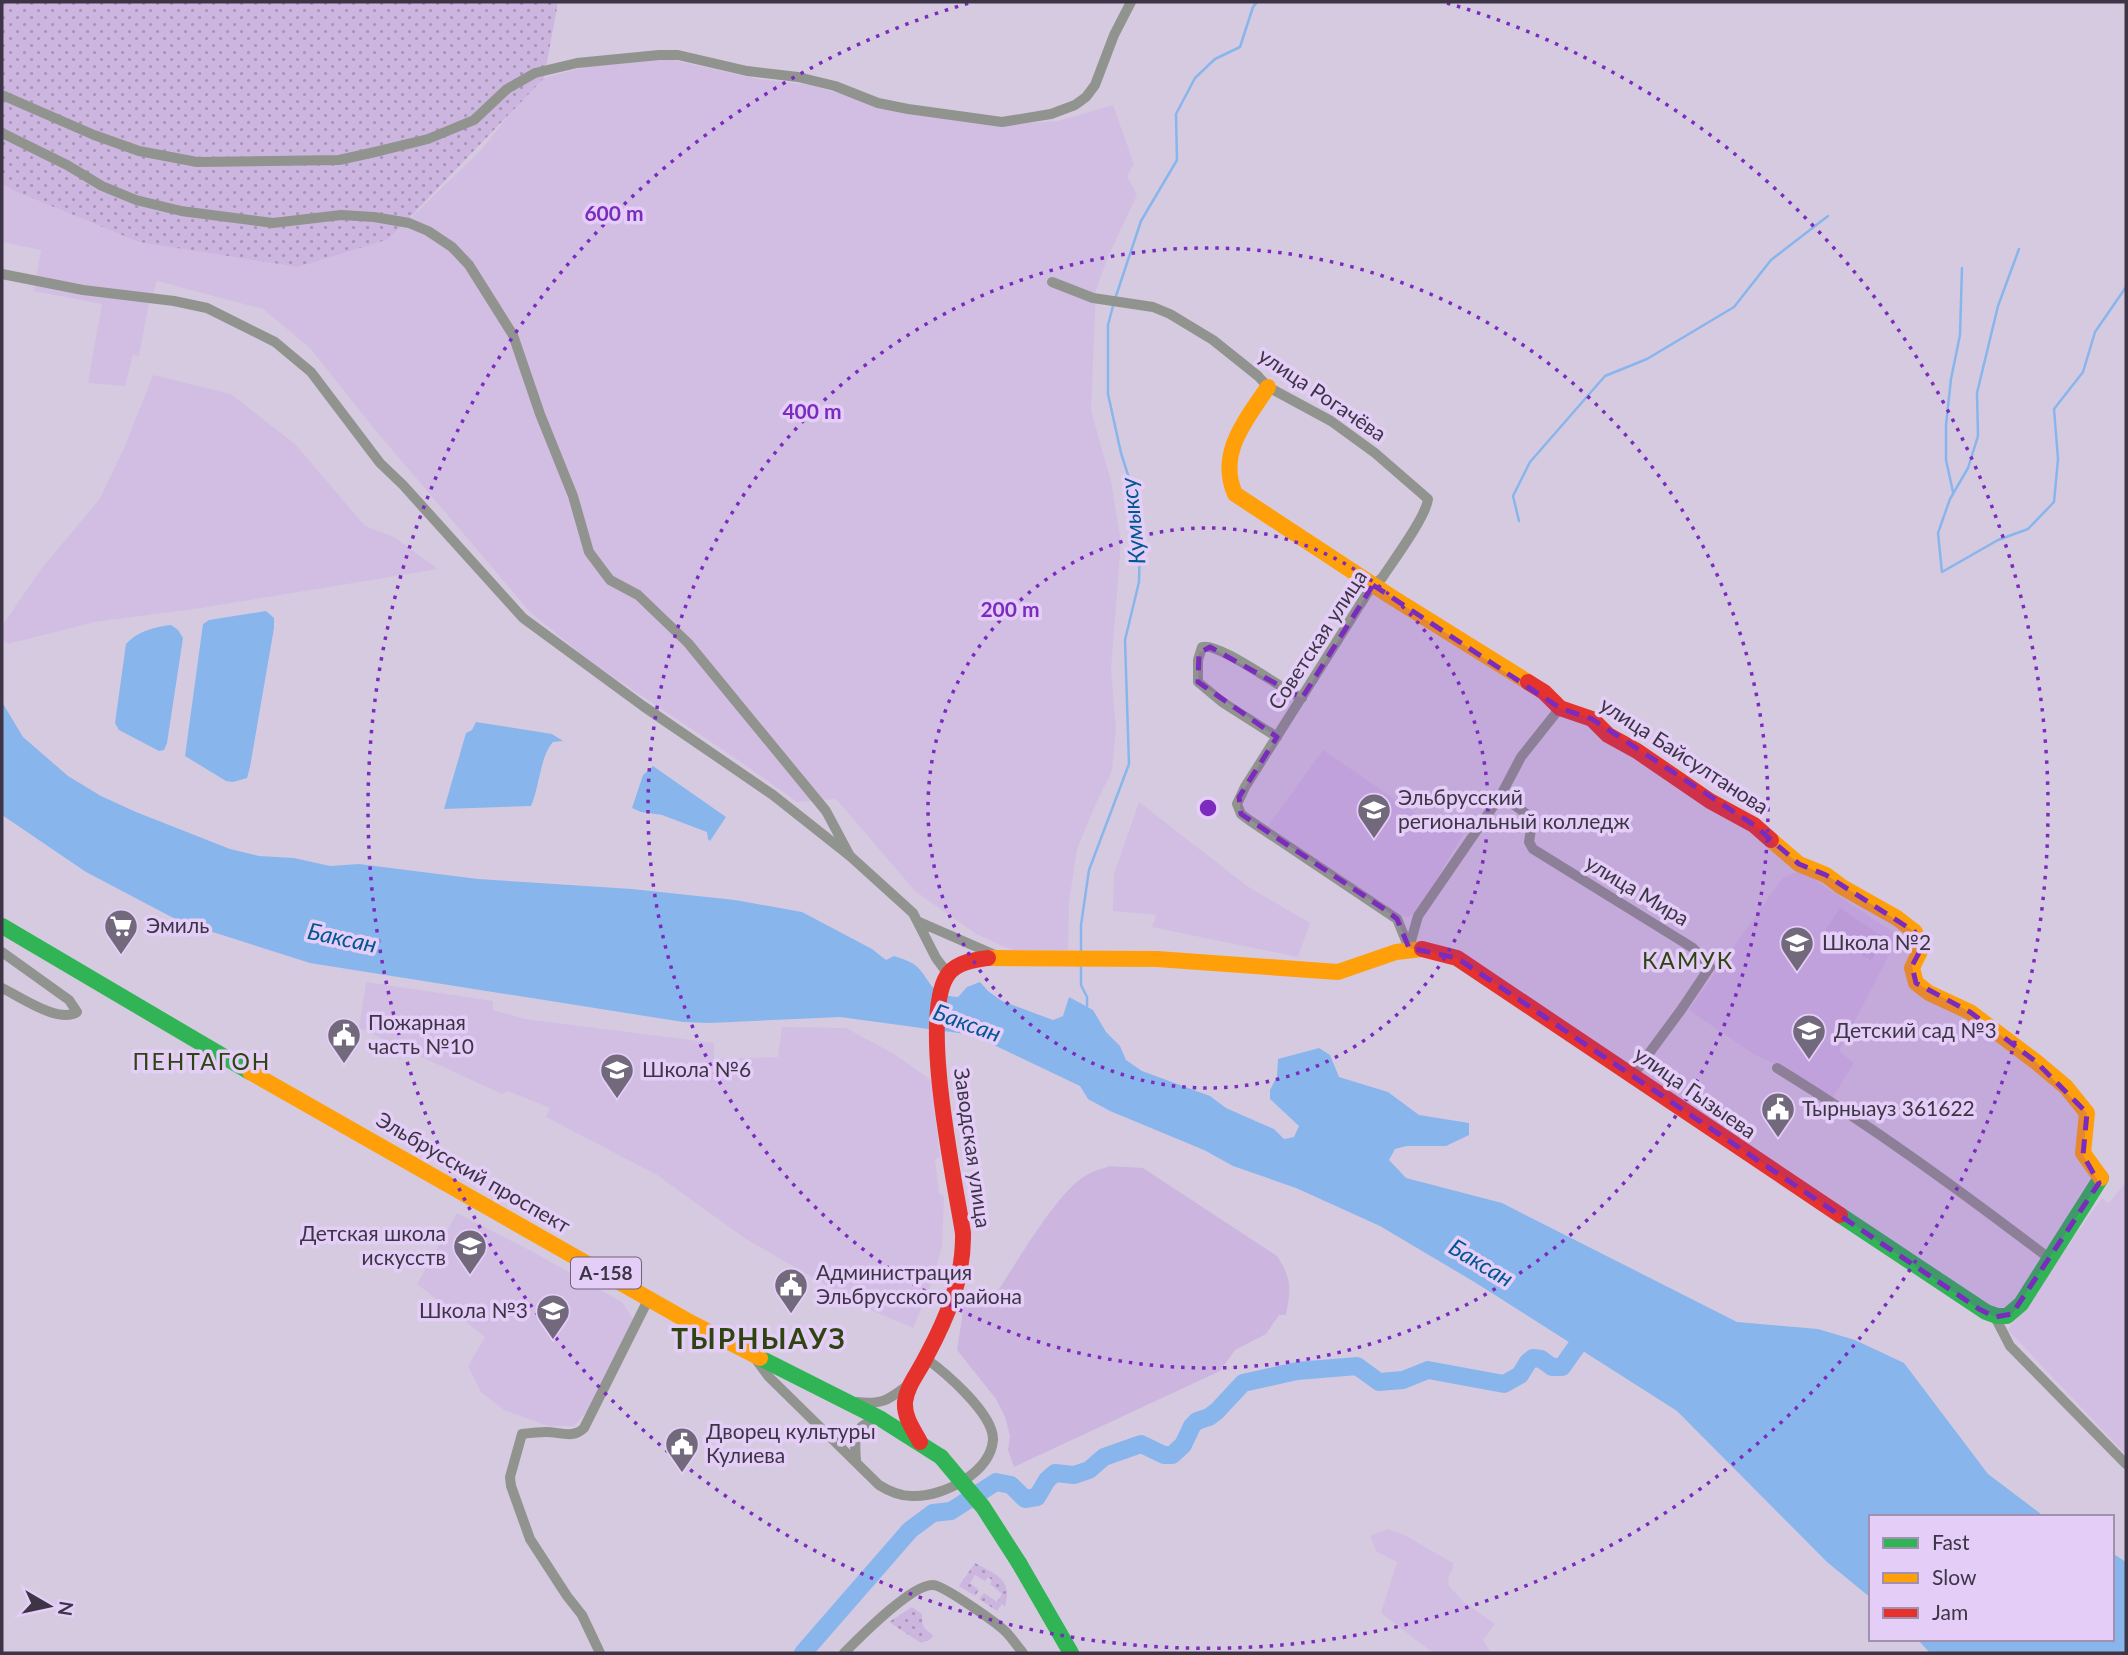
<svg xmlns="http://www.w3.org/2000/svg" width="2128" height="1655" font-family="Lato,sans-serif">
  <defs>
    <pattern id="grass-dots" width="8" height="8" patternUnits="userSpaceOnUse" patternTransform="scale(1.75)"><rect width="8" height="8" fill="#ccb6df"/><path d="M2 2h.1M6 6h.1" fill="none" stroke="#a795b7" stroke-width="1.8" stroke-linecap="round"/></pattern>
  </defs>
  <rect width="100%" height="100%" fill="#d6cae1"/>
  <path fill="#d2bee3" d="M668 59 758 79 810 85 912 115 1002 125 1058 121 1113 105 1134 164 1127 176 1137 195 1108 257 1096 290 1091 411 1111 481 1121 542 1111 669 1116 729 1112 771 1097 801 1077 849 1069 903 1068 950H1012L976 934 915 891 836 799 797 802 741 762 588 660 529 611 372 426 310 348 263 309 157 281 148 308 139 356 133 355 125 386 88 383 102 304 34 291 41 250 2 242V183L12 190 139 242 389 239 481 150 525 95 544 78 595 64Z
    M153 375 231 394 295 444 365 526 394 537 438 569 201 608 95 622 8 644 2 639V626L41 569 99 500 125 446Z
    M1323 750 1440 830 1451 815 1468 826 1418 910 1408 917 1402 916 1268 826Z
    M1139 802 1247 886 1310 923 1298 957 1152 927 1156 915 1113 911 1114 874Z
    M1796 872 1804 873 1899 936 1839 1051 1854 1063 1832 1099 1780 1066 1755 1055 1689 1010 1773 891 1783 878Z
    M366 982 493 1001V1010L525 1019 714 1043V1059L778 1057 782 1027 846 1028 894 1054 931 1080 940 1157 935 1159 939 1193 944 1197 942 1247 930 1288 913 1328 866 1308 746 1239 657 1175 546 1117 550 1108 508 1091 502 1094 359 1028Z
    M2126 1182V1455L2008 1330 2102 1198 2109 1203Z
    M457 1213 533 1252 622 1302 633 1319 589 1409 574 1426H548L504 1410 481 1392 468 1366 485 1337 417 1284Z
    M1388 1529 1406 1536 1453 1563V1569L1448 1577 1449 1586 1464 1602 1495 1624 1483 1640 1490 1651 1510 1653H1433L1381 1613 1397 1562 1377 1552 1370 1536Z"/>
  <path fill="url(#grass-dots)" d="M2 2H558L544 78 389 239 298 267 139 242 12 190 2 183Z
    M975 1563C996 1575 1013 1579 1005 1606L1002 1604 997 1611 979 1599 984 1593 997 1602 1002 1594 990 1584 992 1580 988 1577 985 1581 975 1575 970 1583 979 1590 975 1596 959 1586Z
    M912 1607 922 1614C922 1625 923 1629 933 1635L931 1639 921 1643 889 1622Z"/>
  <path fill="#ccb6df" d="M1840 908 1886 939 1871 961 1825 930Z
    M1110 1166 1143 1168 1277 1256C1292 1279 1291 1288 1286 1315H1279L1266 1334 1235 1350 1220 1371 1014 1467 1008 1450 1010 1436 1005 1417 996 1399 957 1350 966 1292 994 1297C1013 1268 1057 1192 1085 1176 1092 1171 1102 1169 1110 1166Z"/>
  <path fill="#88b6ec" d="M266 611 274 618V628L250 767 247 778 233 782 226 781 185 756 203 624 209 620Z
    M171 625 178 630 183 638 167 743 164 750 159 751 119 730 115 723 126 644C138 631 154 627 171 625Z
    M2 702 23 737 68 776 101 796 136 812 230 849 259 856 294 858 330 866 359 864 478 879 632 889 735 900 802 912 872 949 886 960 894 956C900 958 910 961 915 965 931 978 928 996 958 997L967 987 980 982 988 991 1002 1001 1053 1020 1063 1016 1069 997 1093 1010 1106 1032 1120 1046 1126 1060 1142 1071 1210 1096 1226 1108 1274 1129 1284 1139 1294 1137 1299 1126 1270 1099V1090L1277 1076 1278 1059 1319 1048 1330 1055 1339 1077 1388 1092 1419 1115 1469 1123V1135L1446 1146H1407L1395 1149 1389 1160 1406 1178 1502 1203 1737 1322 1818 1329 1855 1340 1904 1363 1988 1474 2045 1517H1871V1598L1827 1562 1677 1411 1476 1283 1380 1226 1296 1188 1233 1166 1204 1150 1110 1111 1088 1099 1080 1086 973 1035 840 1017 710 1023 683 1022 310 963 181 922 86 872 2 815Z
    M476 722 552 734 563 741 553 742C541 754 539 788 531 806L444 809 466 733 472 730Z
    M653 766 726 817 710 841 708 839 707 832 662 815 641 812 632 808 643 775Z
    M2112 1553 2126 1562V1653H1930L1917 1639H2112Z"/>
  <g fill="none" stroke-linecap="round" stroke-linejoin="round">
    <path stroke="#88b6ec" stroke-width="2.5" d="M2019 249 1998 306 1977 393 1978 436 1968 468 1950 499 1938 533 1942 572 1998 540 2028 529 2054 502 2058 459 2054 409 2083 372 2095 332 2126 287
      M1115 299 1141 221 1177 160 1176 114 1195 78 1215 59 1240 47 1253 7 1257 2
      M1953 492 1946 460V425L1951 379 1960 335 1962 268
      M1519 521 1513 496 1530 462 1605 376 1647 359 1734 307 1771 260 1828 216
      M1081 953V925L1089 870 1129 764 1125 640 1139 582 1140 540 1134 494 1121 453 1108 394V325L1113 306
      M1081 963V985L1087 997V1007"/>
    <path stroke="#88b6ec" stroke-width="18" d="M803 1653 910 1530 933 1513 951 1511 996 1482 1011 1485 1025 1499 1037 1497 1047 1480 1055 1473 1074 1475 1089 1470 1104 1457 1141 1444 1164 1455H1172L1183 1445 1192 1426 1197 1421 1209 1417 1217 1411 1243 1383 1297 1371 1357 1366 1379 1382 1403 1380 1428 1370 1504 1384 1520 1375 1528 1362 1533 1358 1541 1359 1552 1367H1562L1589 1329"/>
    <path stroke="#91948e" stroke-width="10" d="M2 95 94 135 139 151 197 162 339 160 375 152 428 139 474 120 507 89 535 73 577 63 659 55H678L747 71 798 77 835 86 878 103 908 109 1002 122 1051 114 1075 105 1086 97 1095 85 1114 35 1131 2
      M2 133 67 165 102 186 136 200 181 211 273 223 341 215 374 217 409 223 428 231 452 247 469 265 513 335 540 414 573 496 589 552 610 580 638 595 688 643 826 811 850 856
      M2 274 83 290 174 301 207 308 275 342 311 372 380 463 403 485 523 618 643 706 773 795 850 856 913 913 936 958 948 974
      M1052 282 1093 298 1153 307 1170 314 1213 340 1258 376 1268 387 1331 421 1375 453 1428 499C1426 517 1393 561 1382 578L1373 585 1368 592 1245 787 1237 804 1241 814 1249 820 1397 919 1409 948
      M1277 737 1222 702 1198 682V660L1202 647C1219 642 1281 689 1302 698
      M1501 795 1529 816 1532 823 1529 842 1533 849 1693 948 1710 967 1681 1010 1633 1075
      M917 921 995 955
      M1409 948 1418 916 1501 795 1521 757 1560 708
      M2 952 69 1000 77 1012C59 1024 21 997 2 988
      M1777 1068C1872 1126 1962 1192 2050 1259
      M1995 1317 2010 1346 2126 1464
      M755 1358 769 1377 879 1485C890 1492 901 1497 915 1496 944 1496 990 1473 993 1440 994 1414 945 1372 925 1358
      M856 1402C883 1405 888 1400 908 1385
      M856 1460C854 1436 853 1425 880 1419
      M600 1653 582 1615 567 1596 530 1539 511 1486 510 1477 522 1434C530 1433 538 1432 546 1432 560 1432 573 1439 584 1428L649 1298
      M844 1653C860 1637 912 1584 933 1585 943 1585 997 1623 1006 1632 1012 1638 1017 1646 1023 1653"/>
    <path stroke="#30b455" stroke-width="16" d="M2 926 250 1072
      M1840 1215 1986 1312 1997 1316H2007L2021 1304 2101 1178
      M760 1358 881 1419 941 1457
      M1019 1563 1071 1653"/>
    <path stroke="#ff9f0a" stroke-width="16" d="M1268 387C1246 420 1217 453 1235 494L1390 596 1528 682
      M1771 840 1799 864 1826 875 1842 887 1897 918 1915 932 1921 949 1912 968 1916 983 1929 993 1970 1012 2035 1061 2066 1087 2087 1113 2083 1153 2101 1178
      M988 958 1157 959 1338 972 1396 952 1422 949
      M250 1072 686 1320 760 1358"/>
    <path stroke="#e5322d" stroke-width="16" d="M1528 682 1544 692 1560 708 1592 719 1608 735 1637 751 1710 801 1754 825 1771 840
      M1422 949 1457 958 1840 1215
      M920 1442C913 1429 904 1417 905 1402 907 1385 919 1372 926 1357 947 1318 964 1278 963 1233 955 1182 918 1012 949 973 958 962 974 960 988 958"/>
    <path stroke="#30b455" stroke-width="16" d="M941 1457 983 1507 1019 1563"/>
  </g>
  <path fill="#7b2cbf" fill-opacity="0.2" stroke="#7b2cbf" stroke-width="5" stroke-dasharray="14 9" stroke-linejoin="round" d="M1373 585 1560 708 1592 719 1754 825 1799 864 1826 875 1915 932 1921 949 1912 966 1916 983 1970 1012 2035 1061 2087 1113 2083 1155 2099 1183 2012 1314 1995 1317 1979 1309 1457 958 1409 948 1397 919 1387 911 1241 814 1239 797 1277 737 1198 682 1199 653 1210 647 1302 698Z"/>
  <g fill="none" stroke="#7b2cbf" stroke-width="3.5" stroke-dasharray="3.5 7">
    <circle cx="1208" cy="808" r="280"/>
    <circle cx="1208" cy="808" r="560"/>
    <path d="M1447 3A840 840 0 1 1 969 3"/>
  </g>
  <defs>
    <g id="university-pin" transform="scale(1.75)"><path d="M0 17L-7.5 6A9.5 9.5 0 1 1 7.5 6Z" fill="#73697c" stroke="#e4cef8"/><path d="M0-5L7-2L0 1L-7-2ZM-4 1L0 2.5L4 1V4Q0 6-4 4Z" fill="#fff"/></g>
    <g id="supermarket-pin" transform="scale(1.75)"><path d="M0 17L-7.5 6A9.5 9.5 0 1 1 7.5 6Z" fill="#73697c" stroke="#e4cef8"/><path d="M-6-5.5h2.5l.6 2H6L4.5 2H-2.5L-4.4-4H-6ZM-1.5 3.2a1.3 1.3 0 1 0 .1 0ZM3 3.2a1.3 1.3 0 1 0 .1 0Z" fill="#fff"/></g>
    <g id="school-pin" transform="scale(1.75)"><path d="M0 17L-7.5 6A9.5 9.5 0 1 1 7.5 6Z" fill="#73697c" stroke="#e4cef8"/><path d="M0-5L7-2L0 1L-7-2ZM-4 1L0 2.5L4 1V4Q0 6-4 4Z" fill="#fff"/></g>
    <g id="civic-pin" transform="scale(1.75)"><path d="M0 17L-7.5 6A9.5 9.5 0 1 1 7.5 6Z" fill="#73697c" stroke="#e4cef8"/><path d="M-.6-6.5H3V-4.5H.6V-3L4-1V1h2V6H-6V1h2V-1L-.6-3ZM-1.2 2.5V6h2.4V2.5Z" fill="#fff"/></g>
  </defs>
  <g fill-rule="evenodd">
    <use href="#university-pin" x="1374" y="810"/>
    <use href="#supermarket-pin" x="121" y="926"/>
    <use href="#school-pin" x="1797" y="943"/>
    <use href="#school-pin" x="1809" y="1031"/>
    <use href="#civic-pin" x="344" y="1035"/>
    <use href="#school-pin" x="617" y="1070"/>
    <use href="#civic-pin" x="1778" y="1109"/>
    <use href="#school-pin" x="470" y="1246"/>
    <use href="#civic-pin" x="791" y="1285"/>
    <use href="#school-pin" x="553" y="1311"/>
    <use href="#civic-pin" x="682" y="1444"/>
  </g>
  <g text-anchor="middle" stroke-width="7" stroke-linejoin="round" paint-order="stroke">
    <rect fill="#e4cef8" stroke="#6f637b" stroke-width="2" x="571" y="1257.5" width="70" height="31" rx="5"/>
    <g font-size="19" font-weight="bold" fill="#3d3545">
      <text x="606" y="1280">А-158</text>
    </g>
    <g font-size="21" fill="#3d3545" stroke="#e4cef8">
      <text transform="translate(1322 395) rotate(34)" y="7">улица Рогачёва</text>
      <text transform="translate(1318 640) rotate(-57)" y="7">Советская улица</text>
      <text transform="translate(1684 756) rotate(33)" y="7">улица Байсултанова</text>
      <text transform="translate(1637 891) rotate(31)" y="7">улица Мира</text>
      <text transform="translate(1695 1093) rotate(35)" y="7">улица Гызыева</text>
      <text transform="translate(972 1148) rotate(82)" y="7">Заводская улица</text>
      <text transform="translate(473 1173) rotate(30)" y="7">Эльбрусский проспект</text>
    </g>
    <g font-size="21" fill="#3d3545" stroke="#e4cef8" text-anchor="start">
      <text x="1398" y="805">Эльбрусский<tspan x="1398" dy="24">региональный колледж</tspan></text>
      <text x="146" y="933">Эмиль</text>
      <text x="1822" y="950">Школа №2</text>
      <text x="368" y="1030">Пожарная<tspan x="368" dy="24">часть №10</tspan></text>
      <text x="1834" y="1038">Детский сад №3</text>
      <text x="642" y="1077">Школа №6</text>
      <text x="1802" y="1116">Тырныауз 361622</text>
      <text x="446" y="1241" text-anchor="end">Детская школа<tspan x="446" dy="24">искусств</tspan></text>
      <text x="816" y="1280">Администрация<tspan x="816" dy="24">Эльбрусского района</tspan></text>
      <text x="528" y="1318" text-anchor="end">Школа №3</text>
      <text x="706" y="1439">Дворец культуры<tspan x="706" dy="24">Кулиева</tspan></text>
    </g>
    <g font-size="23" font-style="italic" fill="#035794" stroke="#e4cef8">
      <text transform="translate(1133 521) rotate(-96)" y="8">Кумыксу</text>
      <text transform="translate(342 938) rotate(12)" y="8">Баксан</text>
      <text transform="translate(967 1023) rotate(20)" y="8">Баксан</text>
      <text transform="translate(1481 1263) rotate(31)" y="8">Баксан</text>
    </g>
    <g font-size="23" letter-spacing="2" fill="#2f4410" stroke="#e4cef8">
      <text x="1688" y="969">КАМУК</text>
      <text x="202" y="1070">ПЕНТАГОН</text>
    </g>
    <g font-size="28" font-weight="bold" letter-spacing="2" fill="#2f4410" stroke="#e4cef8">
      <text x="759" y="1349">ТЫРНЫАУЗ</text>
    </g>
  </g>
  <circle cx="1208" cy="808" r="10" fill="#7b2cbf" stroke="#e4cef8" stroke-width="3.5"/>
  <g font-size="21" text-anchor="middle" font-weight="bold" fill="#7b2cbf" stroke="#e4cef8" stroke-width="7" stroke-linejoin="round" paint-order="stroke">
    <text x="614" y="221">600 m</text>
    <text x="812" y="419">400 m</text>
    <text x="1010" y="617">200 m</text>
  </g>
  <rect width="2128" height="1655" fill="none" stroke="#3d3545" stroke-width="7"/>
  <rect x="1869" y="1515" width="245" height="126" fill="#e4cef8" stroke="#a191b0" stroke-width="2"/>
  <rect x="1883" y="1538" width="35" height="10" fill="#30b455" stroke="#a191b0" stroke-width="2"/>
  <text x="1932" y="1550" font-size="21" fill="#3d3545">Fast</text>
  <rect x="1883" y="1573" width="35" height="10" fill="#ff9f0a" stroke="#a191b0" stroke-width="2"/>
  <text x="1932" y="1585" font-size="21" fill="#3d3545">Slow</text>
  <rect x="1883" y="1608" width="35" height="10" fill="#e5322d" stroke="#a191b0" stroke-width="2"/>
  <text x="1932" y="1620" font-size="21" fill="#3d3545">Jam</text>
  <g transform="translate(49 1606) rotate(99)" stroke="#e4cef8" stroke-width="5" paint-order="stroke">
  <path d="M0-5L12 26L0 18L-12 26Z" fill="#3d3545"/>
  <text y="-10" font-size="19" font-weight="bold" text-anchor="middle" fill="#3d3545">N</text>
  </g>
</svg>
